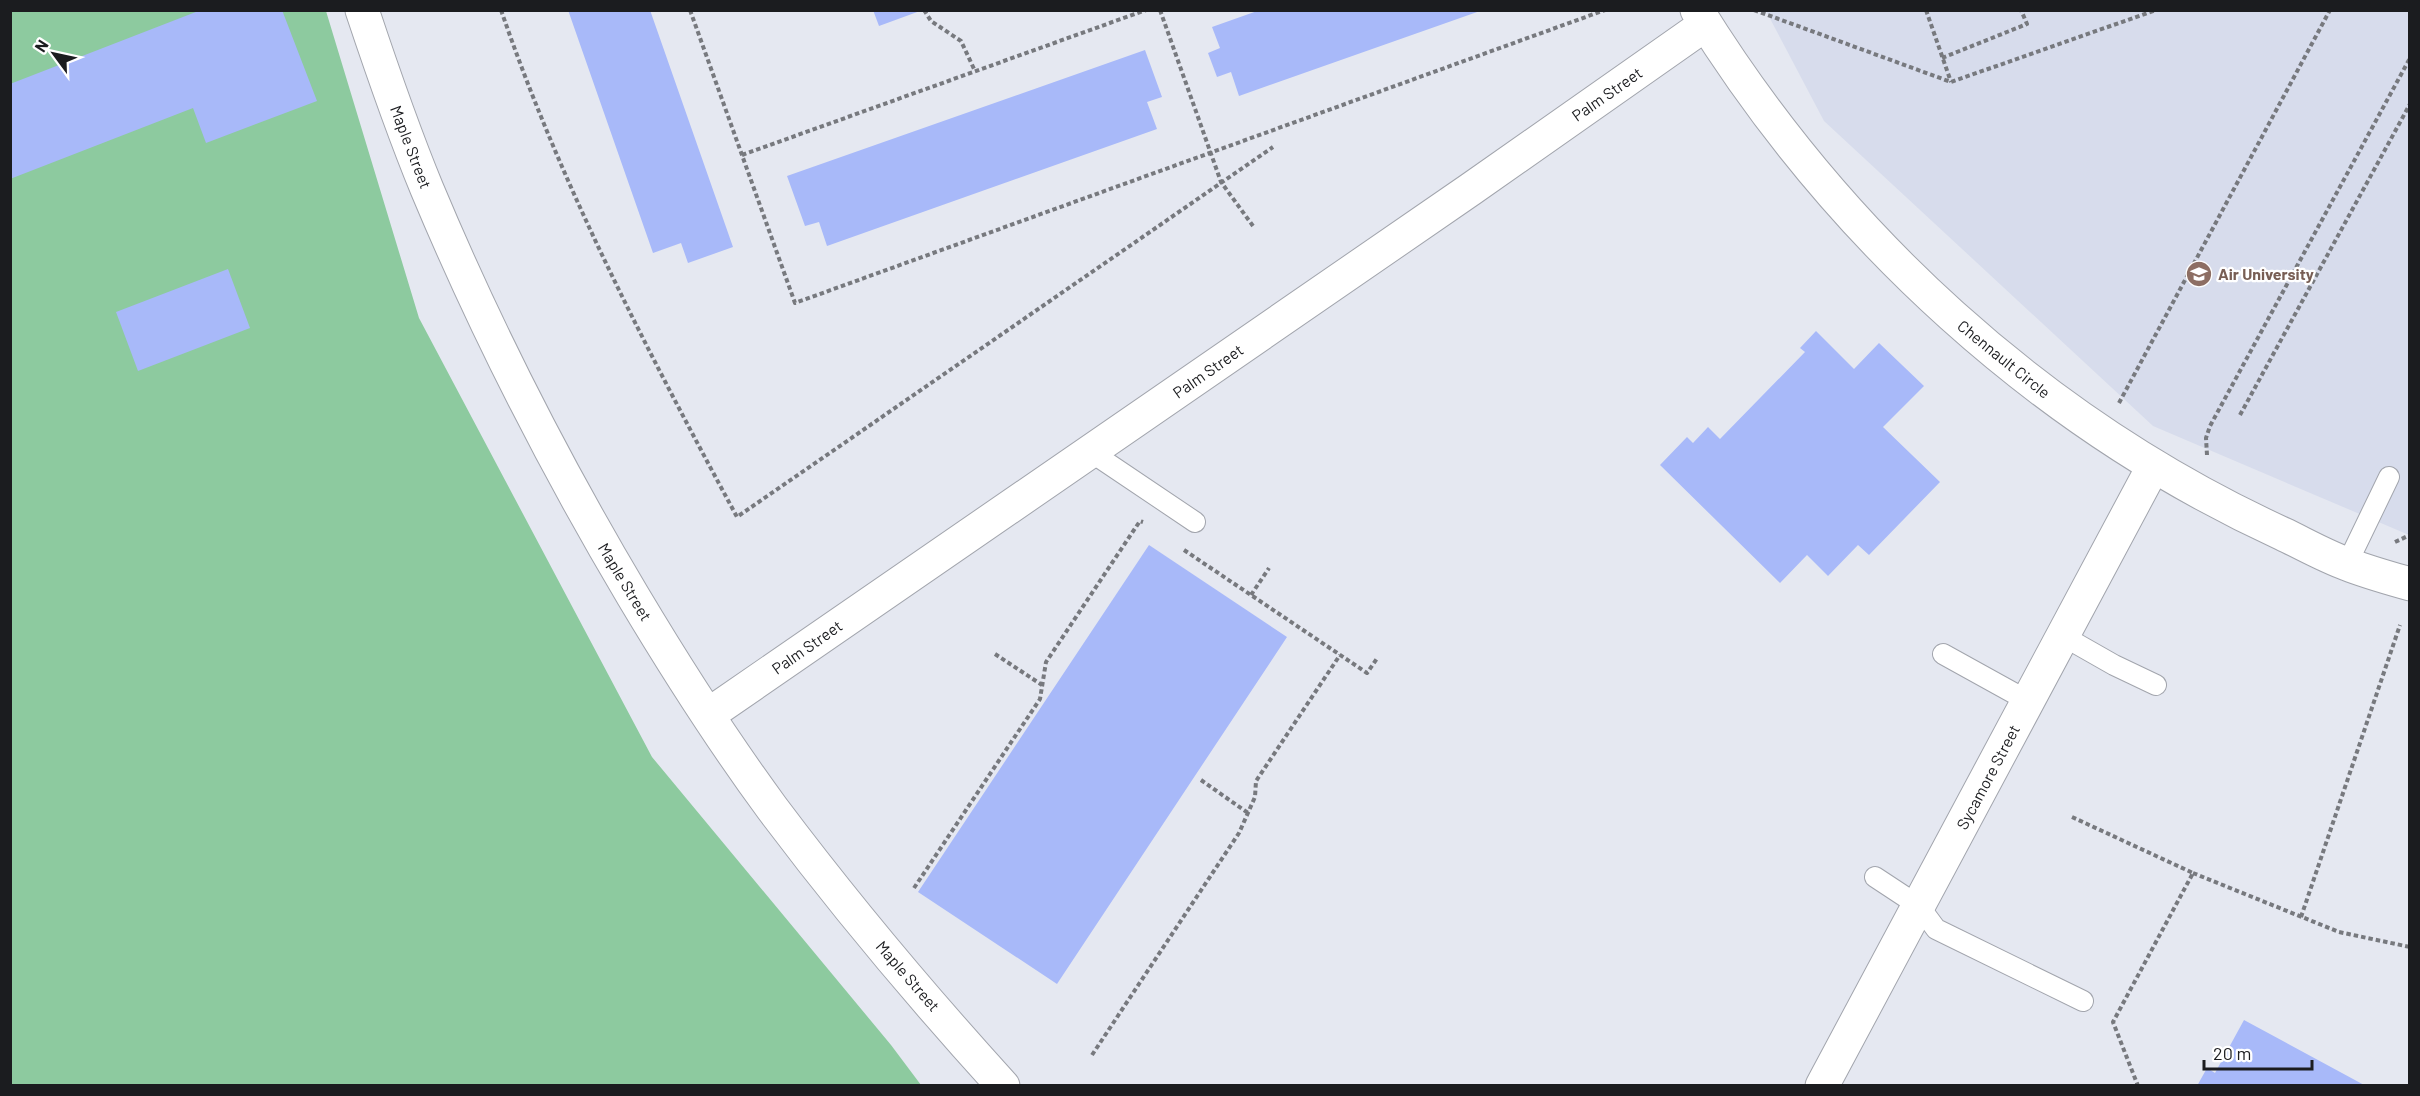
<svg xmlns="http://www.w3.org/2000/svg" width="2420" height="1096" font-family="Barlow,sans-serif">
  <rect width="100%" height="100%" fill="#e5e8f1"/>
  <path fill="#d7dcec" d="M1766 11H2409V535L2153 426 1824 121Z"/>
  <path fill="#8dca9f" d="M10 11H326L419 318 652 757 891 1045 921 1085H11Z"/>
  <path fill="#a8b9f9" d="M201 10H282L317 101 206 143 193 108 10 179V84Z
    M568 10H650L733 247 688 263 681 243 653 253Z
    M873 10H920V11L879 26Z
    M1260 10H1480V11L1239 96 1231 72 1217 77 1208 53 1220 48 1212 27Z
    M1145 50 1162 97 1147 102 1157 129 827 246 819 222 805 226 787 176Z
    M228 269 250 328 138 371 116 312Z
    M1816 331 1854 369 1879 343 1924 386 1883 427 1940 482 1869 555 1858 545 1828 576 1807 555 1780 583 1660 465 1687 437 1693 443 1708 427 1720 439 1805 352 1800 348Z
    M1149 545 1287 637 1057 984 918 892Z
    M2244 1020 2366 1086H2197L2207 1068 2215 1073Z"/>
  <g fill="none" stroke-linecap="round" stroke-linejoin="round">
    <g stroke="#a2a5ad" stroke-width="22">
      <path id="lane" d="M1091 452 1195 522
        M2347 564 2389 477
        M2063 636 2114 665 2156 685
        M1943 654 2028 701
        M1875 877 1919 906 1936 929 2083 1001"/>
    </g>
    <g stroke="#a2a5ad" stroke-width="35">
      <path id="street" d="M362 10C382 70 403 131 427 189 486 330 555 465 633 596 676 668 722 740 772 808 844 904 922 997 1003 1086
        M1697 10C1838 237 2041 423 2283 534 2304 544 2325 556 2347 564 2367 572 2389 578 2410 584
        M708 715 1471 189 1706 24
        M1822 1086 2153 467"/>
    </g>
    <path stroke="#77797e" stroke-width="4" stroke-dasharray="4.5 3" stroke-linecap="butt" d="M501 10C562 188 648 352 737 517L1273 147
      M690 10 795 303 1605 10
      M924 10 931 21 961 41 975 71
      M1160 10 1221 182 1253 226
      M1754 10 1951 82 2156 10
      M1926 10 1951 82
      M1942 58 2027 24 2021 10
      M742 155 1146 10
      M2119 403 2330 10
      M2240 415 2410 104
      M2207 455 2206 438 2210 426 2410 58
      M2395 542 2410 535
      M1184 550 1367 673 1378 657
      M1251 595 1269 568
      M995 654 1042 685
      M1201 780 1248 813
      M2072 817 2193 873 2113 1022 2138 1086
      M2193 873 2339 932 2410 947
      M914 888 1040 699 1046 662 1140 521 1143 522
      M2301 917 2400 625
      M1092 1055 1239 833 1255 797 1256 781 1340 655"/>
    <use href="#lane" stroke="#fff" stroke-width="20"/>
    <use href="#street" stroke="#fff" stroke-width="33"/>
  </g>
  <defs>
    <g id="university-disc" transform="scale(1.35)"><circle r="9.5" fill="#8d6e63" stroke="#fff"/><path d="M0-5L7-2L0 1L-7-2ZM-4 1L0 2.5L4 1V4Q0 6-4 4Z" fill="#fff"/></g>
  </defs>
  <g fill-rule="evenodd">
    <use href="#university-disc" x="2199" y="274"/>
  </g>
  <g text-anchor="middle" stroke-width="4.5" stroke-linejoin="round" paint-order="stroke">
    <g font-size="16" fill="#1b1c1f" stroke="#fff">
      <text transform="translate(1607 94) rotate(-35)" y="6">Palm Street</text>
      <text transform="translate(411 147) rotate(69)" y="6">Maple Street</text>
      <text transform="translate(2004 359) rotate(39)" y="6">Chennault Circle</text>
      <text transform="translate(1208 371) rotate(-35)" y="6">Palm Street</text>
      <text transform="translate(625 582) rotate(59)" y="6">Maple Street</text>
      <text transform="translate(807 647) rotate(-35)" y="6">Palm Street</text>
      <text transform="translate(1988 777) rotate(-62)" y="6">Sycamore Street</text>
      <text transform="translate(908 976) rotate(49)" y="6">Maple Street</text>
    </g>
    <g font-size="16" font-weight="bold" fill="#785e54" stroke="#fff" text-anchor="start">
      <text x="2218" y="280">Air University</text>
    </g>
  </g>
  <rect width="2420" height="1096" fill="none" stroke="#1b1c1f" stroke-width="24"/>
  <g transform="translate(54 54) rotate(303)" stroke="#ffffff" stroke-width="4.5" paint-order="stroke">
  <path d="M0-4.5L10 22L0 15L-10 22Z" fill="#1b1c1f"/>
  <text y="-9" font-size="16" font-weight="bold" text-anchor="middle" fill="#1b1c1f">N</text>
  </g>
  <path d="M2204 1060v9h108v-9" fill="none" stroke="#1b1c1f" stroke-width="3"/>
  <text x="2213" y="1060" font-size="18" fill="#1b1c1f" stroke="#ffffff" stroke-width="4.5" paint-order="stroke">20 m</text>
</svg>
